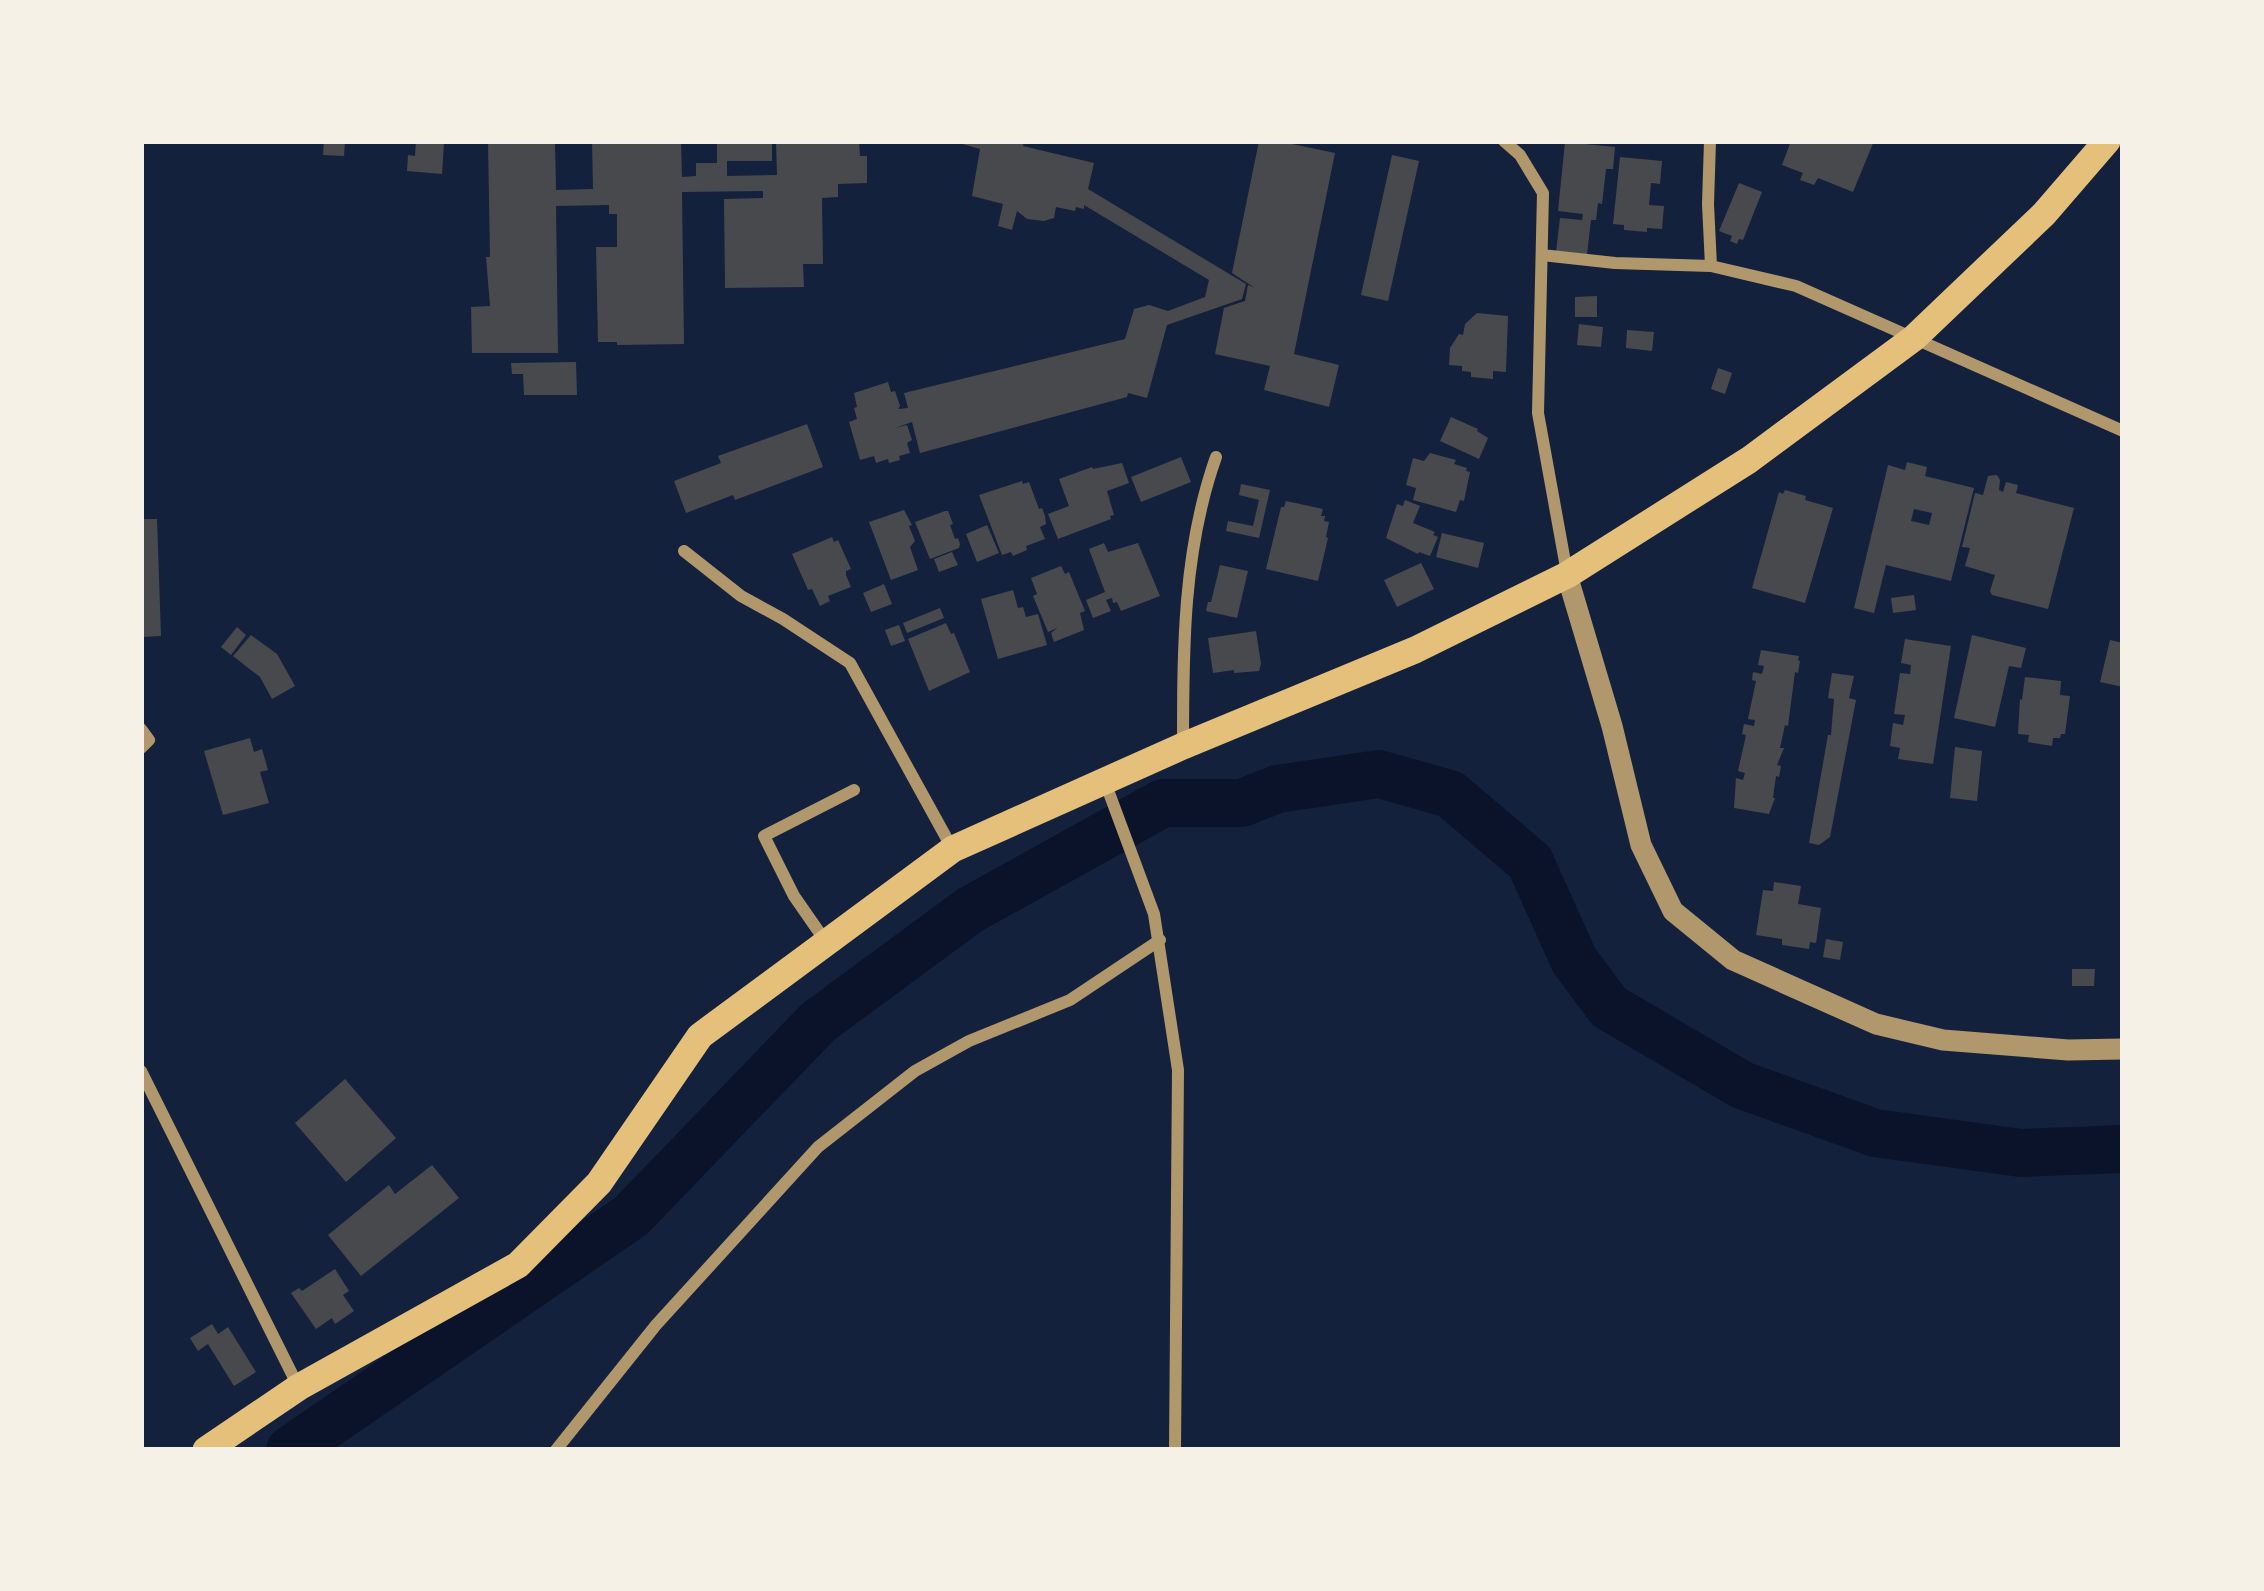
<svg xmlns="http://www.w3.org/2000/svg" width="2264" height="1591" font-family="'Source Sans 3',sans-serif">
  <rect width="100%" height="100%" fill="#14213d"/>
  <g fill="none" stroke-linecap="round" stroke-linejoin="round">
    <path stroke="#0b132b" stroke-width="48" d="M290 1450 631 1216 818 1022 970 910 1163 803H1242L1277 789 1379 774 1450 794 1530 862 1574 960 1609 1007 1742 1085 1875 1133 2021 1153 2123 1149"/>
  </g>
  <path fill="#48494c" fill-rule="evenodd" d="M324 141H345L344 156 323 155Z
    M416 141 444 143 442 174 407 171 408 155 415 156Z
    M488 141H555L556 190 593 189 592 141H681L682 177 696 176V163H717V141H772V161H727V176L777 175 776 141H859L860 156H867V183L838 184V197L822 198 823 264H803L804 287 725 288 724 199 763 198V191L682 192 684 344 617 345V342H598L596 247H617V214H609V205L556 206 558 353H472L471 307 490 306 486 257H490Z
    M952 141H1024L1023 146 1094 163 1088 189 1246 284 1242 299 1167 325 1147 398 1128 393 1127 397 920 453 912 422 895 428 907 425 912 440 907 443 910 453 899 456 900 460 889 463 888 459 876 463 874 456 860 460 849 422 857 419 854 408 857 407 854 393 888 382 891 392 895 391 900 406 898 409 908 408 904 393 1125 339 1134 309 1149 305 1168 311 1205 297 1209 280 1084 205V209L1076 207 1075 211 1056 207 1054 218 1044 221 1027 219 1017 211 1012 230 998 226 1003 204 972 196 980 149Z
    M1259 141H1278L1335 153 1294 354 1339 365 1329 407 1264 390 1270 366 1215 354 1224 308 1245 301 1248 285 1255 288 1232 273Z
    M1791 141H1874L1853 192 1818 178 1814 185 1800 180 1803 173 1782 165Z
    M1565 142 1615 147 1613 169H1606L1602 204 1598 203 1596 220H1591L1587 255 1556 252 1560 218 1582 220 1583 214 1558 211Z
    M1392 155 1419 161 1388 301 1361 295Z
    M1620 157 1662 161 1660 184 1651 183 1649 205 1664 206 1662 229 1647 228V232L1624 230V225L1613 224Z
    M1739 183 1762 192 1743 240 1739 239 1737 244 1730 241 1732 236 1719 231Z
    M1597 296V317H1575V297Z
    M1477 313 1508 316 1506 372 1493 371V379L1471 377V372L1462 371V366L1449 365 1450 348 1459 334 1463 335 1465 324Z
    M1579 324 1603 327 1601 347 1577 345Z
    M1627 330 1654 332 1652 351 1626 348Z
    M576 362 577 395H524L523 374H512L511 363Z
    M1718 368 1732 373 1725 394 1711 389Z
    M1451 417 1478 429 1477 431 1488 438 1479 459 1440 441Z
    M807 424 823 467 735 500 733 495 686 513 674 481 721 463 718 456Z
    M1430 453 1456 460 1454 464 1467 468 1466 471 1470 472 1464 501 1460 500 1456 512 1413 500 1416 488 1406 485 1413 458 1424 461Z
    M1181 457 1191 482 1141 502 1131 477Z
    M1907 462 1927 467 1925 476 1974 488 1951 581 1886 565 1874 613 1854 608 1888 465 1905 470ZM1914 509 1932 513 1929 525 1911 521Z
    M1122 463 1129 483 1107 491 1114 515 1110 516 1111 519 1058 539 1048 514 1069 506 1059 479 1092 467 1093 469Z
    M1997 475 2000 480 1999 490 2003 492 2006 482 2018 485 2016 493 2074 508 2048 609 1992 595 1990 591 1995 575 1965 566 1970 548 1962 547 1975 493 1983 495 1988 476Z
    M1022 481 1023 484 1029 482 1039 509 1042 508 1045 516 1046 524 1040 527 1045 539 1026 546 1027 550 1013 556 1011 552 1002 555 979 495Z
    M1241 484 1270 490 1259 538 1226 531 1228 521 1253 526 1259 500 1239 495Z
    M1785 490 1806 496 1805 500 1833 508 1805 603 1752 588 1779 492 1783 494Z
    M1405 500 1420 506 1413 523 1435 532 1433 535 1438 537 1430 556 1419 552 1418 554 1386 538 1397 504 1403 506Z
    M1286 501 1323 509 1321 516H1325L1324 521 1329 522 1326 537 1328 538 1318 581 1266 569 1281 507H1284Z
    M904 510 912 525 909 526 915 541 910 547 918 570 891 580 869 522Z
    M945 511H948L953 524 950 525 955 539 958 538 960 544 959 548 930 559 915 522Z
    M141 519H157L161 636 141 637Z
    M987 525 999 553 977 562 966 534Z
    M1442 533 1484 543 1478 568 1436 557Z
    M832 537 834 542 838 540 851 569 846 571V575L851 587 828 596 830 601 820 606 812 589 808 590 792 554Z
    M1104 543 1108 552 1138 543 1160 596 1121 611 1117 602 1113 603 1112 598 1106 600 1111 611 1093 618 1086 600 1105 592 1089 549Z
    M952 552 958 565 939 572 934 559Z
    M1421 563 1434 589 1397 607 1384 580Z
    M1220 565 1248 571 1237 618 1206 611 1208 602H1211Z
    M1061 566 1065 574 1069 572 1085 611 1080 613 1084 630 1054 642 1051 633 1057 628 1048 632 1033 596 1037 594 1031 578Z
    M884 584 892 604 871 612 863 593Z
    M1013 590 1018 608 1023 607 1026 617 1038 614 1047 645 998 659 981 599Z
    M1914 595 1916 610 1893 613 1891 598Z
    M940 608 944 618 907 633 903 623Z
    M946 623 951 634 954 633 970 672 929 691 908 639Z
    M899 625 905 641 891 646 885 630Z
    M237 627 246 635 231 655 221 647Z
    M1256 631 1261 664 1259 671 1234 673V670L1213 673 1208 638Z
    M251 635 277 654 295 686 272 699 260 677 233 656Z
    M1972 635 2026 648 2021 668 2009 666 1995 727 1954 718Z
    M1905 639 1951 646 1933 764 1898 759 1900 748 1890 746 1893 723 1903 725 1905 715 1894 714 1900 673 1910 674 1911 665 1901 663Z
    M2110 640 2123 643V687L2100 682Z
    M1761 650 1799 656 1798 660 1800 661 1798 673 1795 672 1788 726 1785 725 1780 748H1784L1777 765 1781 766 1779 777 1776 776 1773 798H1775L1769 814 1734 808 1736 778 1743 780 1745 773 1738 771 1746 735 1742 734 1744 724 1754 726 1755 720 1748 719 1756 681 1752 680 1753 672 1762 674 1764 666 1758 665Z
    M1832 673 1854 676 1849 698 1856 700 1830 837 1819 845 1809 843 1828 735H1831L1834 699 1828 698Z
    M2025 677 2061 681 2060 695 2070 696 2065 734H2061L2060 738H2053L2052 746 2028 742 2029 735 2018 734 2020 699 2022 700Z
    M250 738 254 752 262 749 268 770 260 772 269 803 223 815 204 751Z
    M1955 747 1982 751 1977 801 1950 798Z
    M1774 882 1801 886 1798 904 1821 908 1816 943 1810 942 1809 949 1782 945V939L1756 935 1763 890 1773 891Z
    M1826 939 1843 942 1840 960 1823 957Z
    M2072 969H2095L2094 986H2072Z
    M345 1079 396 1138 346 1182 295 1123Z
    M432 1165 459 1198 361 1276 328 1235 389 1185 395 1194Z
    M335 1269 349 1291 343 1295 354 1311 335 1324 332 1318 316 1329 291 1293 299 1288 302 1291Z
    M212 1324 218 1334 228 1327 256 1372 234 1386 208 1344 198 1351 190 1338Z"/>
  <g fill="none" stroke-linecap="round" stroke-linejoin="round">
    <path stroke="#b1986c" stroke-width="12" d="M1504 141 1520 155 1543 193 1538 413 1567 573
      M1710 141 1708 204 1711 266
      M1542 255 1615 263 1711 266 1796 286 2123 431
      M684 551 741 596 783 619 850 663 952 848
      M141 729 149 740 141 748
      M1183 746C1183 648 1183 550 1216 457
      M1105 782 1154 914 1178 1070 1175 1450
      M826 942 794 896 764 836 854 790
      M141 1071 298 1386
      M556 1450 656 1325 818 1147 915 1071 969 1041 1070 1000 1160 940"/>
    <path stroke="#b1986c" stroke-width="21" d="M1567 575 1612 726 1641 845 1673 911 1733 960 1876 1024 1943 1040 2068 1050 2123 1049"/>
    <path stroke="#e5c07b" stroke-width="27" d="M206 1450 299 1387 518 1265 599 1183 700 1036 953 849 1183 746 1415 650 1567 575 1749 460 1914 338 2044 214 2107 141"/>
  </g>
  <rect width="2264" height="1591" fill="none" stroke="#f6f1e7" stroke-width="288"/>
</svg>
